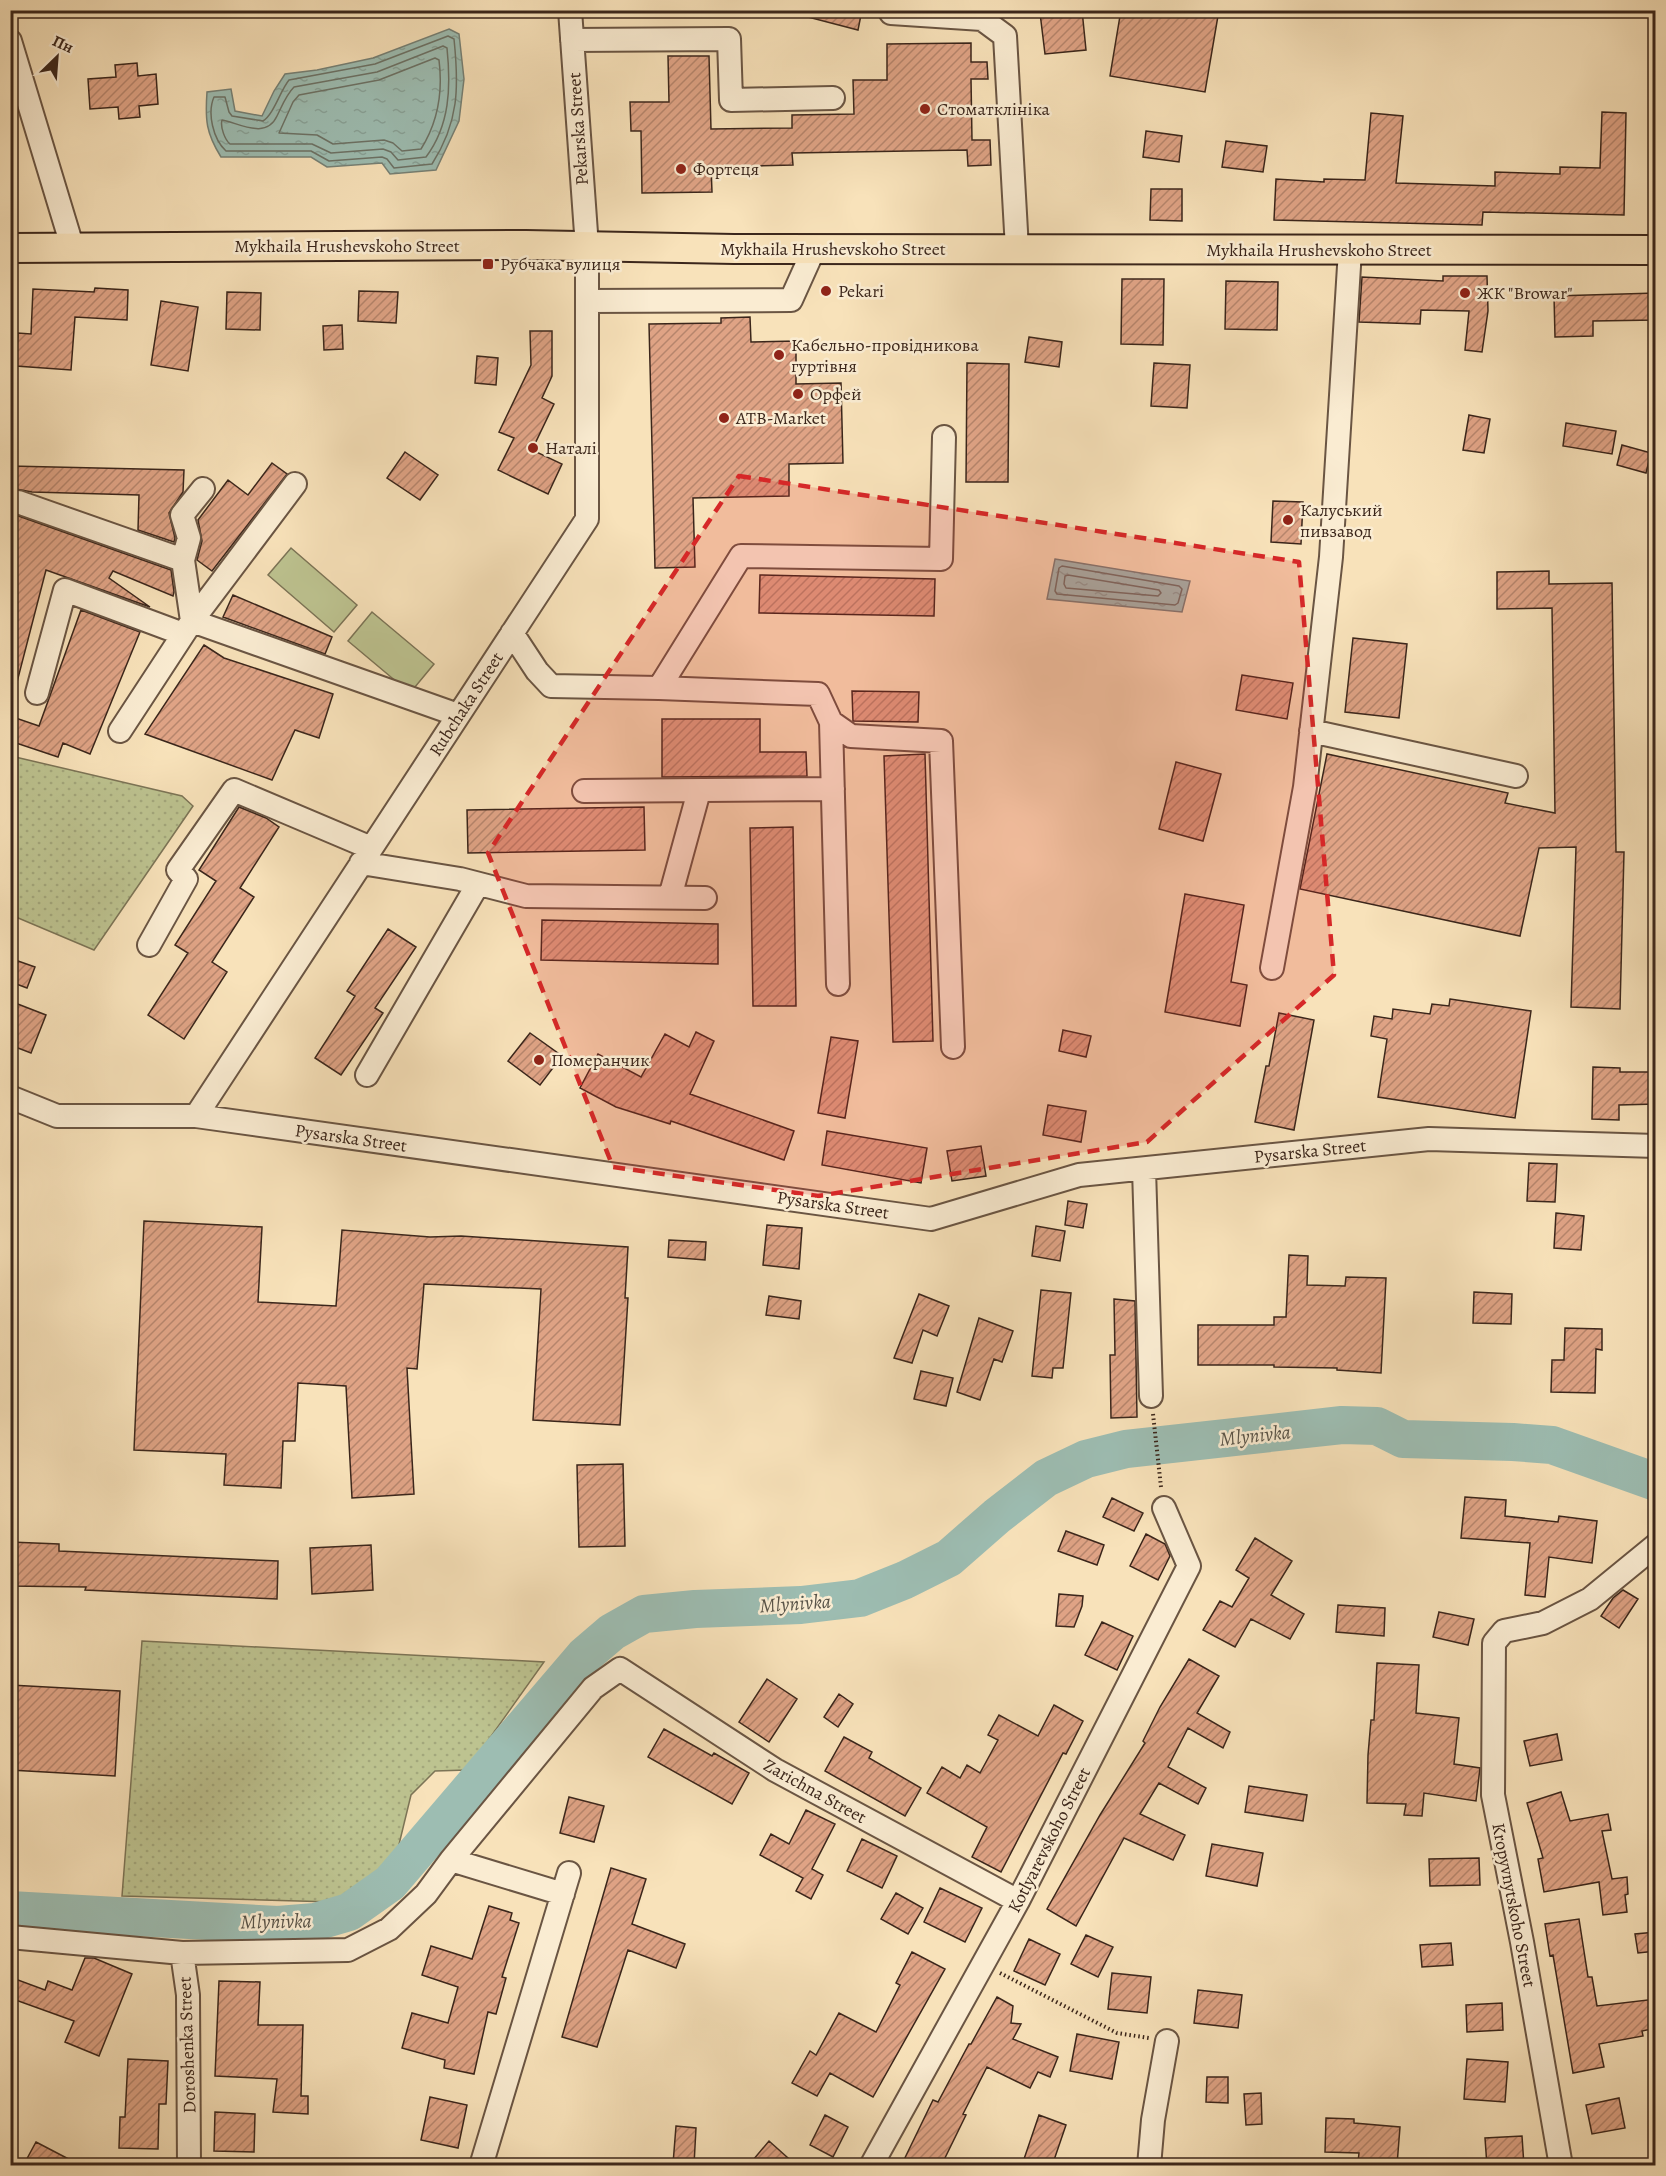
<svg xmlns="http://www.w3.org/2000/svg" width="1666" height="2176" font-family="Alegreya,serif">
  <defs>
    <pattern id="grass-dots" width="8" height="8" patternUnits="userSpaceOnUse" patternTransform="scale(1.5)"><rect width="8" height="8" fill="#bdc390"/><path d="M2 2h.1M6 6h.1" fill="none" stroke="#a3a77c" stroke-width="1.8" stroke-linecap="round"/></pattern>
    <pattern id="water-ripples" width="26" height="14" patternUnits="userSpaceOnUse" patternTransform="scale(1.5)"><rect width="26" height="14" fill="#9dbdb2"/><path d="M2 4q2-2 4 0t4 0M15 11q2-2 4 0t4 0" fill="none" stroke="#88a298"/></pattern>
    <pattern id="building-hatch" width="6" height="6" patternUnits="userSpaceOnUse" patternTransform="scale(1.5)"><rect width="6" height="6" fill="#dfa385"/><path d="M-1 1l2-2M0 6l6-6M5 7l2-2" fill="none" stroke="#b6856c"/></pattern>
  </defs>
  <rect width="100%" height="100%" fill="#f8e2ba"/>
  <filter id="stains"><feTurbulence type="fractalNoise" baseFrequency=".00333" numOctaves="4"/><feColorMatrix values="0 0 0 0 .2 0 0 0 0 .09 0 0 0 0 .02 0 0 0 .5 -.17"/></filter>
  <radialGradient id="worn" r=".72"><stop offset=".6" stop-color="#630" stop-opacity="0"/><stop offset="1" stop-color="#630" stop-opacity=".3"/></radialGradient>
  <path fill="url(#grass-dots)" stroke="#7c7456" stroke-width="1.5" d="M11 756 182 796 193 806 94 950 11 915Z
    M142 1641 544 1662 467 1770 435 1771 411 1795 395 1861 369 1889 333 1902 122 1896Z"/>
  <path fill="#bdc390" stroke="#7c7456" stroke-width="1.5" d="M291 548 357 605 334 632 268 575Z
    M372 612 434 664 410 693 348 641Z"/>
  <path fill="url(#water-ripples)" stroke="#768176" stroke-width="1.5" d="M449 29 459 34 464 79 459 121 436 170 390 174 382 163 327 167 311 157H221C206 133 205 120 207 92L231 89 235 111 262 116 274 91 285 74 317 70 373 58Z
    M1055 559 1190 581 1182 612 1047 599Z"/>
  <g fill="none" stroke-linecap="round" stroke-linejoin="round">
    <path stroke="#6c7266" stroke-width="1.5" d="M448 36 454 39C459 87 459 122 432 164L394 168 387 159 382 157 329 161 311 151H226C213 139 207 113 214 97H225L229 112 232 116 263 121C274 114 280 91 289 80L375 64Z
      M443 46 447 48C451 87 450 125 426 157L398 160 391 152 383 149 331 153 312 144H230C225 140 220 127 222 120 239 123 266 140 277 116 282 106 286 95 294 87L377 72Z
      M435 58 439 60C443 92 438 122 421 149L402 151 393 143 384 140 333 144 317 135 279 133 293 102 299 95 379 80Z
      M1062 566 1179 586 1182 589 1178 603 1175 605 1057 594 1055 591 1059 568Z
      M1068 575 1159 590 1161 593 1158 596 1066 588 1064 584 1065 576Z"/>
    <path stroke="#9dbdb2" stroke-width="38" d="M10 1910 278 1925 315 1922 349 1912 390 1883 584 1656 612 1632 644 1614 695 1609 801 1605 860 1598 905 1580 949 1558 997 1516 1046 1478 1086 1459 1126 1449 1342 1425 1377 1426 1403 1439 1513 1442 1552 1445 1656 1482"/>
  </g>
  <path fill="url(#building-hatch)" stroke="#3b261b" stroke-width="1.5" d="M805 10H862L858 30 804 16Z
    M1064 10H1082L1086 50 1045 54 1040 13Z
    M1121 10H1219L1205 92 1110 76Z
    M971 43V62H987L988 79H971L972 140H990L991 165 968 166 967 150 792 153 793 165 711 167 712 192 642 193 641 131H631L630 102H669L668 56H709L711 129 792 128V115L854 114 853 80H887V44Z
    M137 63 138 76 156 74 158 104 139 106 140 117 119 119 118 107 90 109 88 79 116 77 115 65Z
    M1602 112 1626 113 1624 215 1483 212 1482 225 1274 220 1276 179 1324 182V179L1365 180 1371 113 1403 116 1396 183 1495 186V172L1560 174V167L1600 168Z
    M1146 131 1182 136 1179 162 1143 157Z
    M1226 141 1267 146 1263 172 1222 167Z
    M1151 189H1182V221L1150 220Z
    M1443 276H1487L1488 311 1482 352 1465 350 1469 311 1421 310 1420 324 1359 322 1362 277 1443 281Z
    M1122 279H1164L1163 345 1121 344Z
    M1226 281 1278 282 1277 330 1225 329Z
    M95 288 128 290 127 320 75 317 71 370 16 366 18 333 31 334 33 289 94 292Z
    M359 291 398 292 396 323 358 321Z
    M227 292 261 293 260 330 226 329Z
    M1656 293V320L1593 321V336L1555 337 1554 296Z
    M161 301 198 307 188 371 151 365Z
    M750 317 751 342 796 341V384L841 383 843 463 789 464V496L693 498 695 567 655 568 649 324 721 323V318Z
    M342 325 343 349 324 350 323 326Z
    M530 331H552V376L542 398 554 404 532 450 562 464 548 494 498 470 514 438 499 432 531 365Z
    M1029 337 1062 342 1059 367 1025 362Z
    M477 356 498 358 496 385 475 383Z
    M967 363 1009 364 1008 482H966Z
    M1154 363 1190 365 1187 408 1151 406Z
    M1469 415 1490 419 1484 453 1463 450Z
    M1566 423 1616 431 1612 454 1563 446Z
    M1622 445 1651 453 1646 473 1617 465Z
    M405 452 438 475 420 500 387 478Z
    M272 463 287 474 212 571 197 560 202 541 198 520 228 480 248 495Z
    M10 466 184 470 183 492 169 513 175 538 174 542 138 530 139 495 32 492 16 489 10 491Z
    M1273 501 1303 502 1301 544 1271 542Z
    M10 513 171 570 174 592 173 596 113 571 109 578 150 607 46 570 16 686 10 685Z
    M1549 571V584L1612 583 1616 852H1624L1620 1009 1571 1007 1576 847 1539 848 1520 936 1300 889 1327 754 1508 793 1505 803 1555 813 1552 608 1497 609V572Z
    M760 575 935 579 934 616 759 613Z
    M233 595 332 637 325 654 223 617Z
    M81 610 140 632 90 754 63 743 58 757 10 741V716L39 726Z
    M1353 638 1407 644 1399 718 1345 712Z
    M204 645 224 658 333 694 319 738 295 730 272 780 145 734Z
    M1242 675 1293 683 1287 719 1236 710Z
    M852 691 919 692 918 722 853 721Z
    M662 719H760V752H806L807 776 662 777Z
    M925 754 933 1041 893 1042 884 756Z
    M1176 762 1221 774 1203 841 1159 829Z
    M239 807 266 818 279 827 240 888 254 897 212 962 227 972 184 1039 148 1015 188 953 175 945 216 881 199 870Z
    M644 807 645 850 468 853 467 810Z
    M793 827 796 1006H753L750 828Z
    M1185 894 1244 905 1231 982 1247 985 1240 1026 1165 1012Z
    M542 920 718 924V964L541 960Z
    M388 929 416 947 375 1008 383 1013 341 1075 315 1058 355 996 347 991Z
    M18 961 35 967 27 988 11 982Z
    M1450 999 1531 1011 1515 1118 1378 1097 1387 1039 1371 1036 1374 1016 1392 1019 1393 1009 1430 1014 1432 1004 1449 1006Z
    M10 1001 46 1015 31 1053 10 1045Z
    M1279 1013 1314 1020 1294 1130 1255 1122 1266 1066H1269Z
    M1063 1030 1091 1036 1086 1057 1059 1051Z
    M696 1032 714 1041 690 1094 794 1131 784 1160 671 1121 670 1124 616 1107 580 1088 598 1054 641 1077 665 1034 689 1047Z
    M530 1033 562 1056 540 1085 508 1061Z
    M831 1037 858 1041 845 1118 818 1113Z
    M1593 1067 1620 1068V1072H1656V1104L1619 1105V1120L1592 1119Z
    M1048 1105 1086 1111 1081 1142 1043 1135Z
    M827 1131 927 1148 921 1183 822 1165Z
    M981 1146 986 1176 952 1181 947 1151Z
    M1529 1163 1557 1164 1555 1202 1527 1201Z
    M1068 1201 1087 1204 1083 1228 1065 1225Z
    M1556 1213 1584 1216 1581 1250 1554 1248Z
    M144 1221 262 1227 258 1302 336 1306 342 1230 430 1237 461 1236 628 1247 625 1298H628L620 1425 533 1420 541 1289 424 1284 417 1369 407 1368 414 1494 352 1498 346 1386 298 1383 295 1441H283L281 1488 224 1485 226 1454 134 1450Z
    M767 1225 802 1228 799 1269 763 1265Z
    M1036 1226 1065 1231 1060 1261 1032 1256Z
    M669 1240 706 1242 705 1260 668 1257Z
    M1289 1255 1308 1256 1307 1285 1345 1286 1346 1277 1386 1278 1381 1373 1337 1370V1368L1274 1367V1365H1198V1325H1274V1317H1286Z
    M1041 1290 1071 1293 1063 1368H1053L1052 1378 1032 1376Z
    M1474 1292 1512 1294 1511 1324 1473 1323Z
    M919 1294 949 1306 937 1336 923 1330 912 1363 894 1358Z
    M769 1296 801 1301 799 1319 766 1315Z
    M1114 1299 1135 1301 1137 1417 1111 1418 1110 1355H1115Z
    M979 1318 1013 1331 1002 1362 994 1359 980 1400 957 1392Z
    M1565 1328 1602 1329V1350L1596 1349 1595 1393 1551 1392 1552 1360H1564Z
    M921 1371 953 1378 946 1406 914 1399Z
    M623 1464 625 1546 579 1547 577 1465Z
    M1465 1497 1506 1500 1505 1516 1558 1522 1559 1516 1597 1521 1592 1563 1549 1557 1545 1597 1525 1595 1530 1543 1461 1538Z
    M1112 1498 1143 1513 1134 1531 1103 1517Z
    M1066 1531 1104 1545 1097 1565 1058 1551Z
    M1146 1534 1165 1544 1170 1556 1158 1580 1130 1566Z
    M1255 1538 1292 1561 1271 1595 1304 1614 1290 1639 1251 1619 1235 1647 1203 1630 1220 1601 1232 1607 1249 1578 1236 1570Z
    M10 1542 59 1544V1551L278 1561 277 1599 85 1590 86 1587 10 1586Z
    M371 1545 373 1590 312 1594 310 1548Z
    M1623 1590 1638 1599 1619 1628 1601 1616 1613 1598Z
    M1059 1594 1083 1596 1082 1606 1074 1627 1056 1626Z
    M1338 1605 1385 1608 1384 1636 1336 1632Z
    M1439 1612 1474 1619 1468 1645 1433 1637Z
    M1102 1622 1133 1636 1117 1670 1085 1655Z
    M1189 1659 1219 1676 1197 1713 1230 1732 1223 1748 1188 1728 1168 1767 1206 1788 1198 1804 1159 1783 1140 1814 1185 1835 1173 1860 1124 1838 1076 1926 1047 1909 1100 1815 1145 1743 1143 1741 1160 1707Z
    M1377 1663 1419 1665 1416 1713 1459 1718 1454 1764 1480 1768 1476 1801 1424 1793 1422 1816 1404 1815 1406 1804 1367 1803 1368 1755 1371 1720H1374Z
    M767 1679 797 1699 769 1742 739 1722Z
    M10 1685 120 1691 115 1776 10 1770Z
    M839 1694 853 1704 838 1727 824 1717Z
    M1054 1705 1083 1721 1066 1754 1063 1753 1001 1872 972 1857 987 1827 927 1793 942 1767 960 1778 967 1765 980 1773 998 1740 988 1735 999 1715 1038 1736Z
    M664 1729 712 1756 714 1753 749 1773 732 1804 648 1757Z
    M1557 1734 1562 1760 1530 1766 1524 1741Z
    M844 1737 872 1752 869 1758 921 1788 905 1816 825 1771Z
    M1249 1786 1307 1795 1303 1821 1245 1812Z
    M1561 1792 1570 1821 1608 1814 1611 1830 1602 1831 1612 1879 1627 1877 1628 1894 1625 1895 1627 1912 1603 1915 1599 1882 1544 1892 1538 1859 1543 1858 1527 1803Z
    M569 1797 604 1806 594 1842 560 1833Z
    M806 1810 835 1824 812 1869 823 1875 811 1899 796 1891 803 1878 760 1855 771 1834 789 1844Z
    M862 1839 897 1856 882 1888 847 1871Z
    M1212 1844 1263 1853 1257 1886 1206 1876Z
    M1479 1858 1480 1885 1430 1886 1429 1859Z
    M611 1868 646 1879 632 1924 685 1944 676 1968 628 1950 597 2047 562 2037Z
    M940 1888 982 1908 965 1942 924 1922Z
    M896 1893 923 1908 908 1934 881 1919Z
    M489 1906 512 1913 510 1920 519 1923 502 1977 506 1978 496 2014 488 2012 474 2074 444 2068 445 2060 402 2048 412 2013 448 2023 458 1987 422 1975 431 1946 472 1959Z
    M1579 1919 1588 1977H1592L1597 2006 1656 1999V2028L1642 2031 1643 2036 1599 2044 1604 2067 1573 2073 1553 1955 1550 1956 1545 1924Z
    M1656 1932V1951L1638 1953 1635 1934Z
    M1086 1935 1113 1947 1098 1977 1071 1964Z
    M1029 1939 1060 1954 1045 1985 1014 1971Z
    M1451 1943 1453 1965 1422 1967 1420 1945Z
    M912 1952 945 1969 873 2097 830 2073 817 2096 792 2083 810 2051 816 2055 839 2013 876 2032 900 1985 896 1983Z
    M85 1958H94L132 1974 99 2056 65 2042 74 2021 10 1998V1977L45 1990 48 1981 72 1990Z
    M1112 1973 1151 1977 1147 2013 1108 2009Z
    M219 1981 260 1982 258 2025H303L301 2096H308V2114L273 2112 277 2079 215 2076Z
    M1198 1990 1242 1995 1238 2028 1194 2023Z
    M997 1997 1013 2006 1011 2023 1021 2024 1013 2039 1058 2057 1050 2077 1038 2072 1030 2088 987 2067 963 2114 966 2115 941 2166H901L933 2100 938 2102 969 2044H971Z
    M1502 2003 1503 2030 1467 2032 1466 2005Z
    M1077 2034 1119 2042 1112 2079 1070 2071Z
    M128 2059 168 2061 166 2104H159L158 2149 119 2148 120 2117H125Z
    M1467 2059 1508 2062 1505 2102 1464 2099Z
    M1207 2077H1228V2103L1206 2102Z
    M1261 2093 1262 2124 1246 2125 1244 2094Z
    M430 2097 467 2105 458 2148 421 2140Z
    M1619 2098 1625 2128 1592 2134 1586 2105Z
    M215 2112 255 2114 254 2152 214 2151Z
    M825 2115 848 2127 833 2157 810 2145Z
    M1039 2115 1066 2125 1052 2166H1042L1024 2159Z
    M1326 2118 1354 2119V2123L1400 2127 1397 2165 1358 2162 1359 2153 1325 2152Z
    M676 2126 696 2128 694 2165 673 2164Z
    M1522 2136 1524 2166H1487L1485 2138Z
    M769 2141 797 2166H748Z
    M36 2142 82 2166H23Z"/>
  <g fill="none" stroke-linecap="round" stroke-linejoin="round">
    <g stroke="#6a5543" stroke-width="26">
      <path id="minor" d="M889 10 891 13 982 19 1005 36 1017 249
        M572 40 729 39 731 100 833 98
        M10 41 73 249
        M587 301 791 300 814 249
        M18 502 183 560 192 621
        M183 560 189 538 182 515 203 489
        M192 621 295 484
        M512 633 537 671 551 686 659 688 741 556 941 559 944 437
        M659 688 818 694 831 722 838 984
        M37 693 65 590 183 634
        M831 722 851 736 941 741 953 1047
        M120 731 192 621 458 715
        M1311 731 1516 776
        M584 791 833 789
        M361 863 460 879 526 896 705 898
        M670 897 699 791
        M149 945 186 879 178 870 234 790 371 848
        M1272 968 1305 787 1331 557 1350 250
        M367 1075 478 884
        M10 1097 57 1116H196L931 1219 1079 1175 1429 1139 1656 1146
        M196 1116 587 519V247L570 10
        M1144 1169 1151 1396
        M451 1860 563 1894
        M10 1937 182 1953 188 1995 189 2166
        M182 1953 348 1950 389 1929 426 1894 451 1860 593 1688 620 1669 775 1770 1018 1901
        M481 2166 569 1873
        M871 2166 1018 1901 1189 1566 1164 1508
        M1149 2166 1153 2120 1167 2041
        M1561 2166 1522 1942 1493 1795 1494 1643 1504 1631 1543 1623 1590 1599 1656 1545"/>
    </g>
    <g stroke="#3b261b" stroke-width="32">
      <path id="major" d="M10 248 526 245 734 249 1656 250"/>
    </g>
    <path stroke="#3b261b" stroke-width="4" stroke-dasharray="1.5 3" stroke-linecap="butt" d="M1153 1414 1161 1487
      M1000 1973 1117 2033 1149 2038"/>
    <use href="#minor" stroke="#faecd2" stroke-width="22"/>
    <use href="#major" stroke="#f8e2ba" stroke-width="28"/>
  </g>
  <path fill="#d62828" fill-opacity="0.2" stroke="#d62828" stroke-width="4.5" stroke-dasharray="12 8" stroke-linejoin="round" d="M739 476 1299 562 1334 975 1147 1142 818 1196 613 1167 488 853Z"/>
  <g fill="#8f2418" stroke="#faecd2" stroke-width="2">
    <circle cx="925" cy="109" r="6"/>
    <circle cx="681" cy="169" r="6"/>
    <rect x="482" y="258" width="12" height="12" rx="3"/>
    <circle cx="826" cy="291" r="6"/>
    <circle cx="1465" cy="293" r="6"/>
    <circle cx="779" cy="355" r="6"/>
    <circle cx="798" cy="394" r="6"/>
    <circle cx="724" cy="418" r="6"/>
    <circle cx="533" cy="448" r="6"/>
    <circle cx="1288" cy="520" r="6"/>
    <circle cx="539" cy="1060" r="6"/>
  </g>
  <g text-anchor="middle" stroke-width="5" stroke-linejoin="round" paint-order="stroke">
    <g font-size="18" fill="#3b261b" stroke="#faecd2" text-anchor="start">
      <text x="937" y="115">Стоматклініка</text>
      <text x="693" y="175">Фортеця</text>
      <text x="500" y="270">Рубчака вулиця</text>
      <text x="838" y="297">Pekari</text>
      <text x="1477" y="299">ЖК "Browar"</text>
      <text x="791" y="351">Кабельно-провідникова<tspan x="791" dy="21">гуртівня</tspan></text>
      <text x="810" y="400">Орфей</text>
      <text x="736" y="424">ATB-Market</text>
      <text x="545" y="454">Наталі</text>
      <text x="1300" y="516">Калуський<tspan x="1300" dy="21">пивзавод</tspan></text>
      <text x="551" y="1066">Померанчик</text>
    </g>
    <g font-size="18" fill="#3b261b" stroke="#faecd2">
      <text transform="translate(578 129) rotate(-94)" y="6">Pekarska Street</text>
      <text x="347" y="252">Mykhaila Hrushevskoho Street</text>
      <text x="833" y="255">Mykhaila Hrushevskoho Street</text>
      <text x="1319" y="256">Mykhaila Hrushevskoho Street</text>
      <text transform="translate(466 704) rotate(-57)" y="6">Rubchaka Street</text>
      <text transform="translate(351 1138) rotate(8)" y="6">Pysarska Street</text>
      <text transform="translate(1310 1151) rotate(-6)" y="6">Pysarska Street</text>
      <text transform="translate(833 1205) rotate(8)" y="6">Pysarska Street</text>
      <text transform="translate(815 1791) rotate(29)" y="6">Zarichna Street</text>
      <text transform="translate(1049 1840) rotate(-63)" y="6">Kotlyarevskoho Street</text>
      <text transform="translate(1514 1905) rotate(79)" y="6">Kropyvnytskoho Street</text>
      <text transform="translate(187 2045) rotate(-92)" y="6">Doroshenka Street</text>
    </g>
    <g font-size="20" font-style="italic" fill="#585348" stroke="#faecd2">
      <text transform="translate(1255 1435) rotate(-6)" y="7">Mlynivka</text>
      <text transform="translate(795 1603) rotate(-4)" y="7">Mlynivka</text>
      <text transform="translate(276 1921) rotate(-1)" y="7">Mlynivka</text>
    </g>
  </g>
  <rect width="1666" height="2176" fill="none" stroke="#f8e2ba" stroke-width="36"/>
  <rect x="12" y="12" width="1642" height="2152" fill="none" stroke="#3b261b" stroke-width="3"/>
  <rect x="18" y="18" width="1630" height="2140" fill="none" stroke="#3b261b" stroke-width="1.5"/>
  <g transform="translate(57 57) rotate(25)" stroke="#faecd2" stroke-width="4.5" paint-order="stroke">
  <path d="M0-4.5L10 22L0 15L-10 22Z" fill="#3b261b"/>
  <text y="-9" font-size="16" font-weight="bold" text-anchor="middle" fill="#3b261b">Пн</text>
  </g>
  <rect width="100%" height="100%" filter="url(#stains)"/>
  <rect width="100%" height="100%" fill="url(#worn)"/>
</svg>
